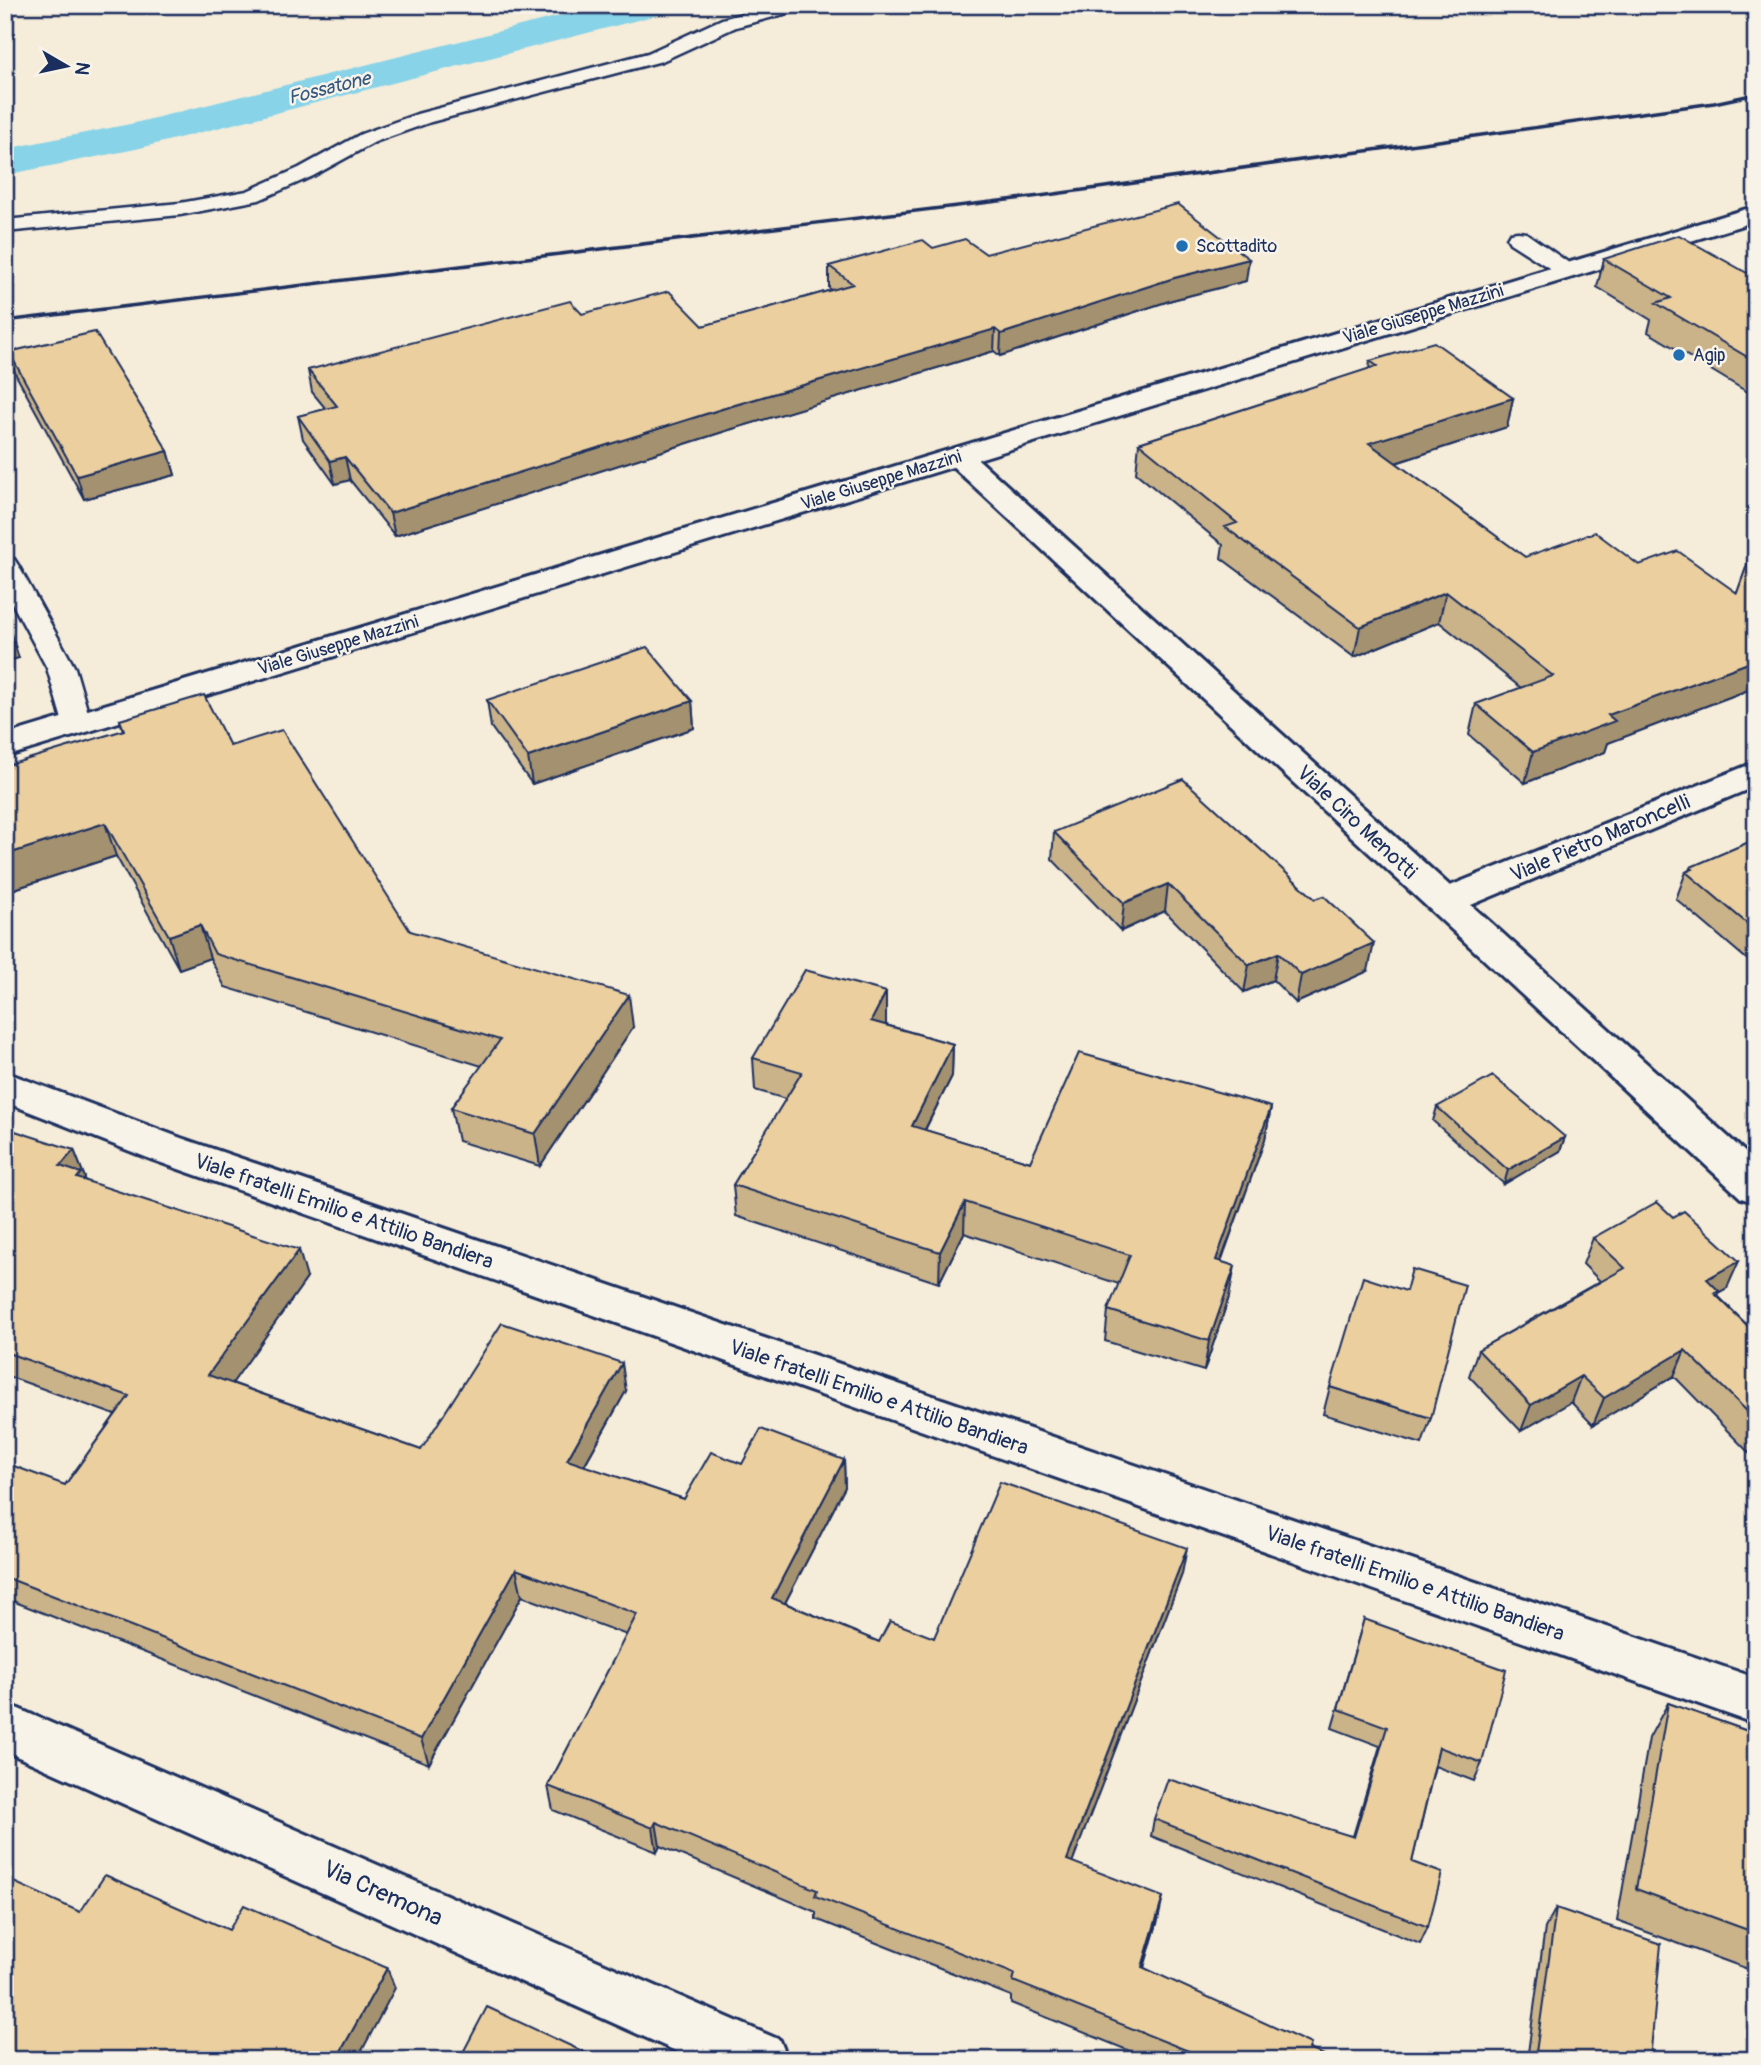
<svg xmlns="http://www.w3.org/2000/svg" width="1761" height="2065" font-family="Pangolin,sans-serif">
  <rect width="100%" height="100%" fill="#f5ecd9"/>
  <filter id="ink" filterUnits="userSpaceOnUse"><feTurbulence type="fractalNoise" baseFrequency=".0143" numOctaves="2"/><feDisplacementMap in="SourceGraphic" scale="14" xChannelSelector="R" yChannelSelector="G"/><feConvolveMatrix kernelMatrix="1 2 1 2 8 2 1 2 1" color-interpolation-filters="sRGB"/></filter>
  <g filter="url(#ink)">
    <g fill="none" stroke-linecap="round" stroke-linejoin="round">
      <path fill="#88d3e8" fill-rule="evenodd" d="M603 5H671L665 13 136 149 5 175V149L135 123Z"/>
      <g stroke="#1b2f5e" stroke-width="5">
        <path id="lane" d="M775 5H806L803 9 736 27 662 61 431 122 375 142 313 176 259 200 180 215 5 232V220L180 203 247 191 299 168 361 134 417 114 648 53 722 19Z
          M1518 232 1526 233 1579 270 1576 275H1560L1510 243 1507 238 1510 233Z
          M5 557 14 559 18 565 75 668 91 723 87 729 77 732 67 729 63 723 47 668 5 590Z"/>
      </g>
      <g stroke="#1b2f5e" stroke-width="6">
        <path id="street" d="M959 448 969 451 1450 886 1756 762V786L1471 905 1756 1162V1203L1741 1198 949 463 945 457 949 451Z
          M5 1072 181 1138 1756 1678V1724L153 1160 5 1102Z
          M5 1703 780 2040 788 2060H696L5 1751Z"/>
      </g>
      <g stroke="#1b2f5e" stroke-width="6">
        <path id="secondary" d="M1756 206V221L5 757V735Z"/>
      </g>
      <use href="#lane" fill="#f7f3e8" fill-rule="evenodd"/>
      <use href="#street" fill="#f7f3e8" fill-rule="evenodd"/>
      <use href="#secondary" fill="#f7f3e8" fill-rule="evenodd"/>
      <path stroke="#1b2f5e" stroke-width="3.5" d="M5 321 1040 196 1714 103 1756 94"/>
    </g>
    <path fill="#cab289" stroke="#1b2f5e" stroke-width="2" d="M933 248 986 254 1246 281 1172 300 1000 356 994 351 729 430 395 536 350 480 335 484 303 439 298 416 326 409 312 392 308 370 582 314 703 326 832 290 829 288V266Z
      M1604 259 1747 273 1756 270V391L1749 393 1648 332 1651 320 1597 287Z
      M9 352 168 451 175 475 84 499 16 375Z
      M1370 361 1513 398 1507 427 1396 463 1525 557 1639 565 1737 593 1756 540V687L1608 743 1605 752 1525 783 1469 735 1476 704 1521 688 1439 622 1354 657 1221 558 1223 545 1136 473 1139 443 1369 369Z
      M487 700 692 701 694 728 532 784 491 727Z
      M120 720 230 746 410 931 633 1027 540 1166 458 1141 451 1108 482 1066 225 987 210 958 179 969 116 856 5 892 123 731Z
      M1054 832 1368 971 1296 1003 1273 980 1244 992 1165 911 1121 931 1052 859Z
      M1756 839V967L1676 899 1686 872 1689 870 1691 867Z
      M886 1024V1025L953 1044 952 1076 925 1130 1030 1162 1271 1107 1265 1139 1221 1262 1229 1297 1204 1371 1105 1341 1108 1310 1119 1284 964 1233 939 1283 736 1216 733 1185 786 1099 755 1090 753 1058Z
      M1437 1107 1565 1137 1560 1151 1504 1184 1433 1121Z
      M5 1138 74 1150 85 1178 84 1180 307 1278 232 1383 421 1450 626 1391 584 1466 684 1499 742 1464 844 1460 845 1487 785 1603 879 1642 934 1638 1182 1574 1072 1862 1158 1920 1144 1968 1309 2049 1335 2060H1152L1011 2003V1996L816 1919V1912L660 1846 657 1852 553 1810 548 1786 627 1635 522 1596 429 1764 5 1598V1472L65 1485 115 1415 5 1375Z
      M1593 1238 1727 1288 1718 1293 1717 1295 1756 1334V1460L1674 1376 1593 1425 1571 1402 1521 1431 1469 1376 1478 1350 1600 1281 1583 1264Z
      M1330 1387 1431 1418 1422 1444 1323 1414Z
      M1364 1619 1482 1763 1474 1781 1435 1766 1412 1862 1428 1927 1420 1944 1151 1836 1154 1819 1353 1836 1380 1746 1332 1728Z
      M1668 1703 1756 1734V1972L1617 1921 1649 1738Z
      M1556 1908 1650 2060H1527L1545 1928Z"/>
    <path fill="#a4916f" stroke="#1b2f5e" stroke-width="2" d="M1249 259 1246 281 1172 300 1000 356 1001 334 1174 278Z
      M995 329 994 351 729 430 395 536 390 513 728 407Z
      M1756 371V391L1749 393Z
      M1513 398 1507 427 1364 473 1369 443Z
      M168 451 175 475 84 499 77 476Z
      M345 457 350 480 335 484 330 461Z
      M1446 592 1439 622 1354 657 1360 627Z
      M11 633 19 658 5 662V635Z
      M1756 660V687L1608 743 1605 752 1525 783 1533 752 1608 715Z
      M692 701 694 728 532 784 528 757Z
      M105 823 116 856 5 892V855Z
      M1168 884 1165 911 1121 931 1124 903Z
      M200 925 210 958 179 969 169 936Z
      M1374 943 1368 971 1296 1003 1301 975Z
      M1278 953 1273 980 1244 992 1249 965Z
      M886 992V1024L871 1053V1021Z
      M629 995 633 1027 540 1166 535 1134Z
      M953 1044 952 1076 911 1157 912 1126Z
      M1271 1107 1265 1139 1210 1291 1216 1260Z
      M1565 1137 1560 1151 1504 1184 1508 1170Z
      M74 1150 85 1178 84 1180 93 1201 60 1166Z
      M965 1202 964 1233 939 1283 940 1252Z
      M299 1250 307 1278 219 1402 208 1375Z
      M1739 1261 1727 1288 1718 1293 1707 1317V1279Z
      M1235 1266 1229 1297 1204 1371 1209 1341Z
      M1685 1350 1674 1376 1593 1425 1604 1398Z
      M622 1363 626 1391 572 1487 567 1460Z
      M1581 1376 1571 1402 1521 1431 1531 1405Z
      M844 1460 845 1487 774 1624 772 1598Z
      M1187 1548 1182 1574 1064 1884 1067 1860Z
      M516 1569 522 1596 429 1764 421 1739Z
      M656 1822 660 1846 657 1852 653 1828Z
      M1163 1897 1158 1920 1137 1989 1142 1967Z
      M387 1968 395 1988 357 2060H336Z"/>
    <path fill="#ebcf9f" stroke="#1b2f5e" stroke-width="2" d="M1178 204 1249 259 1174 278 1001 334 995 329 728 407 390 513 345 457 330 461 298 416 337 406 308 370 570 301 582 314 669 291 703 326 853 284 829 266 923 240 933 248 965 239 986 254Z
      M1679 235 1747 273 1756 270V362L1656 303 1671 298 1604 259Z
      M95 332 168 451 77 476 9 352Z
      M1434 342 1513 398 1369 443 1525 557 1595 532 1639 565 1678 551 1737 593 1756 540V660L1608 715 1615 721 1533 752 1476 704 1553 676 1446 592 1360 627 1225 527 1237 523 1139 443 1377 366 1370 361Z
      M5 623 11 633 5 635Z
      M647 647 692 701 528 757 487 700Z
      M204 695 230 746 282 730 410 931 629 995 535 1134 451 1108 500 1040 215 954 200 925 169 936 105 823 5 855V766L124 730 120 720Z
      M1183 779 1315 899 1324 896 1374 943 1301 975 1278 953 1249 965 1168 884 1124 903 1054 832Z
      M1756 839V931L1686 872 1693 869 1691 867Z
      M805 970 886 992 871 1021 953 1044 912 1126 1030 1162 1079 1053 1271 1107 1216 1260 1235 1266 1209 1341 1108 1310 1130 1255 965 1202 940 1252 733 1185 802 1072 753 1058Z
      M1493 1076 1565 1137 1508 1170 1437 1107Z
      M12 1130 74 1150 60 1166 81 1173 77 1178 299 1250 208 1375 421 1450 502 1323 622 1363 567 1460 684 1499 711 1452 742 1464 761 1429 844 1460 772 1598 879 1642 890 1621 934 1638 1000 1482 1187 1548 1067 1860 1163 1897 1142 1967 1311 2044 1309 2049 1335 2060H1211L1013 1981 1015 1974 815 1896 817 1890 656 1822 653 1828 548 1786 637 1614 516 1569 421 1739 5 1577V1472L11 1465 65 1485 129 1396 5 1352V1138Z
      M1657 1202 1673 1217 1684 1211 1739 1261 1707 1279 1719 1291 1714 1293 1756 1334V1420L1685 1350 1604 1398 1581 1376 1531 1405 1478 1350 1625 1268 1593 1238Z
      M1412 1269 1465 1285 1431 1418 1330 1387 1363 1277 1406 1291Z
      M1364 1619 1506 1670 1482 1763 1439 1747 1412 1862 1442 1873 1428 1927 1154 1819 1168 1779 1354 1837 1387 1727 1338 1709Z
      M1668 1703 1756 1734V1933L1636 1889Z
      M105 1875 229 1930 244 1905 387 1968 336 2060H5V1878L80 1912Z
      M1556 1908 1661 1944 1650 2060H1535Z
      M487 2007 601 2060H459Z"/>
  </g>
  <g fill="#1f6fb2" stroke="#f7f3e8" stroke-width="2.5">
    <circle cx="1182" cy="246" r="7"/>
    <circle cx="1679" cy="355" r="7"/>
  </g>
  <g text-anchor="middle" stroke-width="5" stroke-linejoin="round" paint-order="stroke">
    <g font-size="18" fill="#1b2f5e" stroke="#f7f3e8" text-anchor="start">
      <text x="1196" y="252">Scottadito</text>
      <text x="1693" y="361">Agip</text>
    </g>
    <g font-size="18" fill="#1b2f5e" stroke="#f7f3e8">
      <text transform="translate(1423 314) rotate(-17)" y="6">Viale Giuseppe Mazzini</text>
      <text transform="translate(881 480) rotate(-17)" y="6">Viale Giuseppe Mazzini</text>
      <text transform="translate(338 645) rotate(-17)" y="6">Viale Giuseppe Mazzini</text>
    </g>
    <g font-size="19" font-style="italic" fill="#365880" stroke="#f7f3e8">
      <text transform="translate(329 87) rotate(-14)" y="7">Fossatone</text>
    </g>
    <g font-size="21" fill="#1b2f5e" stroke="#f7f3e8">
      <text transform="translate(1357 822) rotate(43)" y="7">Viale Ciro Menotti</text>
      <text transform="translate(1600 838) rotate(-23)" y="7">Viale Pietro Maroncelli</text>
      <text transform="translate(344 1211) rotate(19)" y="7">Viale fratelli Emilio e Attilio Bandiera</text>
      <text transform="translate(879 1397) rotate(19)" y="7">Viale fratelli Emilio e Attilio Bandiera</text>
      <text transform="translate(1415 1583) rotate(19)" y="7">Viale fratelli Emilio e Attilio Bandiera</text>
    </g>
    <g font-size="24" fill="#1b2f5e" stroke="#f7f3e8">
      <text transform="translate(383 1893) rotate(24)" y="8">Via Cremona</text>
    </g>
  </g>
  <rect width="1761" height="2065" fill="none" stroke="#f7f3e8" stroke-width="28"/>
  <rect x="14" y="14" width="1733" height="2037" fill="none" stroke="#1b2f5e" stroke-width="2.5" filter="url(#ink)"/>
  <g transform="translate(66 66) rotate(99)" stroke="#f7f3e8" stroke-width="5" paint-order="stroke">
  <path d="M0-5L12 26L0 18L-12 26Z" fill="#1b2f5e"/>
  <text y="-10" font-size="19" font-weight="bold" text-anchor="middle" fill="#1b2f5e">N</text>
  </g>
</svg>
